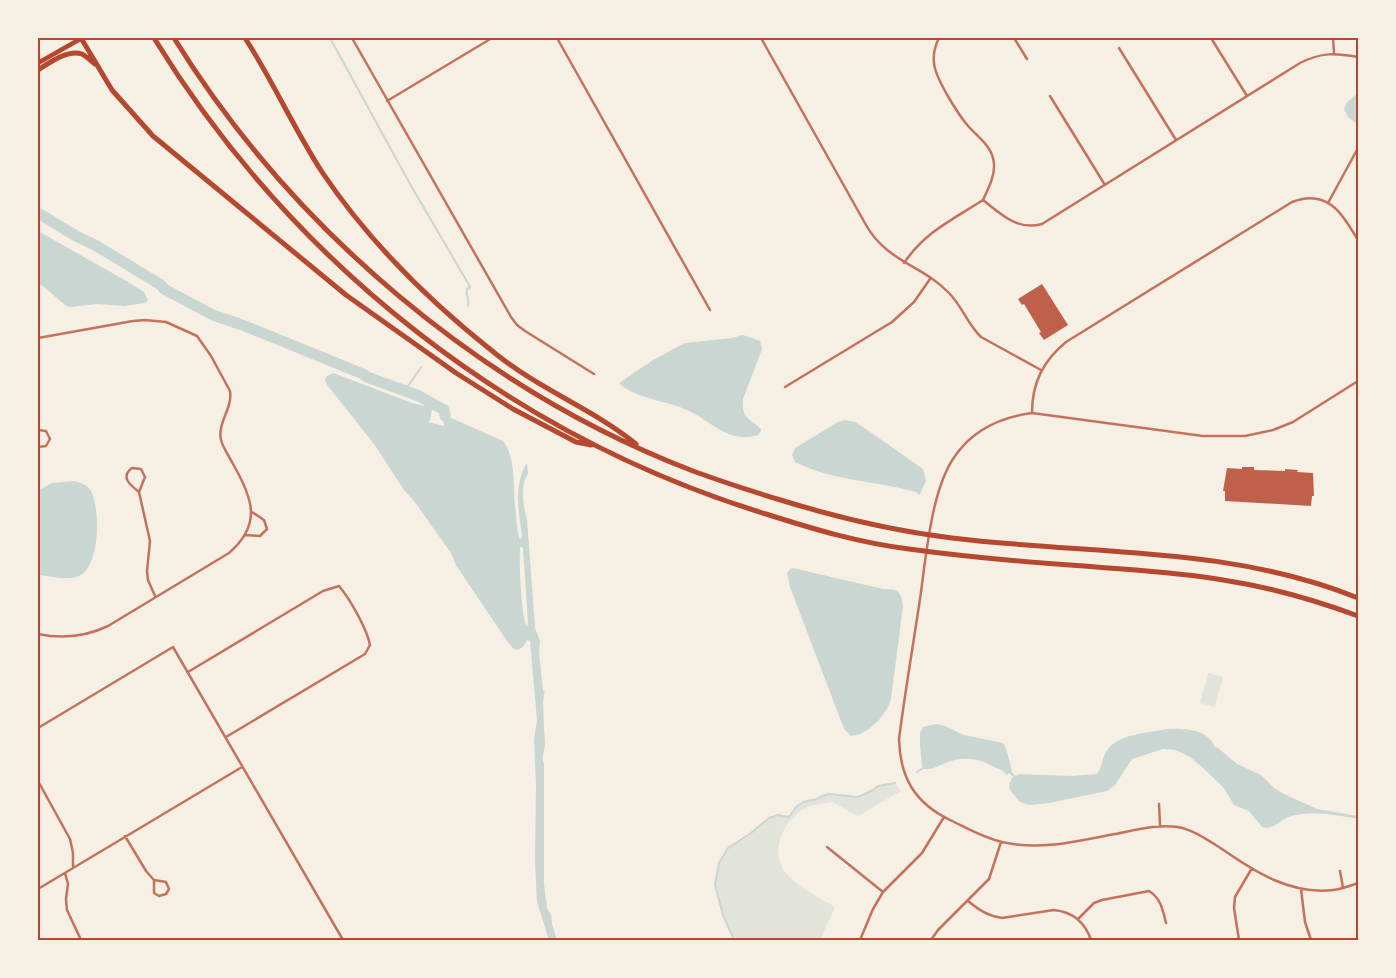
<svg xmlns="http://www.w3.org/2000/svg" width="1396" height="978" font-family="'Public Sans',sans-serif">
  <rect width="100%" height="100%" fill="#f6efe4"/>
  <path fill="#e2e4dc" d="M1208 673 1223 677 1215 707 1200 703Z
    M895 783 901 791 858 816 832 802C823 803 809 805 802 810 784 822 772 847 782 867 790 884 819 897 835 907L820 940H734L723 915 715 885 719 863 728 848 751 833 769 818 778 815 788 817 790 816 796 807 803 802 817 799 824 795 829 794 858 797 873 790 878 786Z"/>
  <path fill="#c9d6d2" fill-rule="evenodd" d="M1358 93V125L1348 117 1344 109 1347 102Z
    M38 231 130 283 144 292 148 300 145 303 124 306 98 304 70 307 65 305 44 287 38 284Z
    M743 335 760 341 762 349 743 399C741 418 749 418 761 429V431L758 435C750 437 743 438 735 436 716 431 704 417 687 410 668 401 633 398 619 383L653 360 685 343 732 338Z
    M333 373 412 403 424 406 440 404 443 412 449 417 503 441C516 458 513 485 515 506 516 517 517 527 519 538L521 539 522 536C519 511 513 485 527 463L528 474C520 483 523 508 527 519L535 628 540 641 539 653 543 691 545 692C541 699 545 733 545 745 544 753 541 757 544 764V884L547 908 551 915 552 924 557 940H549L537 902 535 862 536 784 534 740 537 720 530 641 527 640 523 647 517 650 513 648 507 641 456 565 451 553 414 501 404 490 374 444 328 386 325 381 326 377ZM432 409C440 410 444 419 444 426L428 422 430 420ZM520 547 523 548 528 622 527 627C521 616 519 562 520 547Z
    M845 420 855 422 863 427 923 469 926 481 920 494 919 495 916 492C877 481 833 481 795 462L792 455 795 448 838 422Z
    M74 481C81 483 89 485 92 493 100 512 100 566 79 576 67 581 50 576 38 575V491L52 483Z
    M793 568 883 589C898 589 901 591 903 606L891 699 887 709 879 720 869 729 860 734 851 736 845 730 841 721 790 587 787 573 790 569Z
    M936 724 945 726 964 735 1003 743C1007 748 1010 764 1012 771L1007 775C1002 769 996 768 990 765 975 757 959 757 943 764 936 767 932 770 924 769L922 766 920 744V733L923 727Z
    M1168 729C1184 728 1208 729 1215 747L1218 748 1237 764 1261 775 1274 788 1284 794 1317 809 1358 816V819C1336 815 1314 810 1291 816 1281 819 1273 831 1262 827L1249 811 1234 805 1224 788 1201 766 1190 757 1176 750 1163 749 1132 759 1115 785 1107 791 1049 803 1030 805 1020 802 1010 790 1009 785 1012 778 1019 774 1072 776 1097 774C1102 767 1102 759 1106 752 1117 733 1149 733 1168 729Z"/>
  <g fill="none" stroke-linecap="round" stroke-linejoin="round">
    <path stroke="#c9d6d2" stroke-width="2" d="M330 38 410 184 465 278 470 287 467 289C465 295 470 300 468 306
      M404 392 421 367
      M917 772 923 768
      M1010 772 1014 776
      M734 940 723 915 715 885 719 863 728 848 751 833 769 818 778 815 788 817 790 816 796 807 803 802 817 799 824 795 829 794 858 797 873 790 878 786 895 783"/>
    <path stroke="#c9d6d2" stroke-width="11" d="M38 213 76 236 95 245 161 285 164 289 213 315 245 326 363 374 367 377 419 396 444 410 445 416"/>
  </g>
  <path fill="#bf614a" d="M1042 284 1068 325 1044 340 1039 333 1041 332 1024 304 1022 305 1018 299Z
    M1242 467H1254V470L1285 471V469L1298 470 1297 472 1313 473 1314 496H1312L1311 506 1225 501V491H1223L1227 468 1242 469Z"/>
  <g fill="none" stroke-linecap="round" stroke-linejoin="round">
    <path stroke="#c5725c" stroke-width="2.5" d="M352 38 511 317 517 325 525 331 594 374
      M557 38 710 310
      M761 38 866 225C887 262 922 265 949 293 962 306 968 325 981 337L1041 370
      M939 38C935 46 933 55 934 63 935 78 959 116 969 127 979 138 993 147 994 164 995 176 988 189 983 200
      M1014 38 1027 59
      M1211 38 1247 96
      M1333 38 1334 53
      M1119 48 1176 140
      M1050 96 1105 185
      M387 101 492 38
      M983 200C1001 214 1017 231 1042 224L1300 63C1322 52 1335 53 1358 57
      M1328 203 1358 148
      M904 263C925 232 952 220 983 200
      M38 338 133 321 145 320 166 322 197 336 211 356 230 391C233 408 217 423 221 440 223 448 229 456 233 464 252 497 263 524 229 553L108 626C85 637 62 639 38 634
      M1358 381 1293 422 1273 430 1245 436H1203L1032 413C1002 417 973 430 955 456 931 489 926 558 920 599 913 646 905 692 899 739 900 778 915 803 950 820 967 828 984 838 1002 842 1041 851 1077 841 1115 834 1136 830 1157 824 1178 827 1194 830 1209 841 1222 849 1255 872 1291 895 1333 890 1342 889 1350 886 1358 883
      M785 387 892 322 914 302 930 279
      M1032 413C1032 383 1043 361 1066 342L1292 202C1328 188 1342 214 1358 240
      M38 430 46 431 50 439 46 446 38 447
      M139 492C130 485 120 477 132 468L141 469 145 477 139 492 150 541 147 571 148 580 155 596
      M245 535 260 536 267 529 264 520 252 512
      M188 672 323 591 339 586C350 599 367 629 370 645L365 654 226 737
      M38 728 173 647 343 940
      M38 781 70 839 73 853V868
      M1159 804 1160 825
      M125 836 146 871 154 880V893L159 896 166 894 169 889 166 882 154 880
      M827 847 883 892
      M1340 871 1343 888
      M65 873 68 884 66 899 67 910 81 940
      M38 889 242 767
      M1301 889 1305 922 1311 940
      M968 901C979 910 988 916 1002 918L1054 910C1073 912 1085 922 1091 940
      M1079 918 1094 903 1102 900 1149 891C1161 898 1163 911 1166 923
      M860 940 873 909 883 892 922 853 944 817
      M931 940 938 930 989 879 1001 842
      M1239 940 1234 908 1235 897 1252 868"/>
    <path stroke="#b5482f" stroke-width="4.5" d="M38 63 82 38"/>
    <path stroke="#b5482f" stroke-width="5" d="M81 38 112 90 153 136 346 295 456 373 513 409 576 442 591 445
      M154 38C293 264 511 436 766 514 813 529 860 543 909 549 967 557 1025 562 1084 566 1130 570 1177 572 1223 580 1269 587 1315 600 1358 616
      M174 38C293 230 482 390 693 471 723 482 754 492 784 501 839 518 895 531 952 538 1089 555 1227 545 1358 598
      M245 38C273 81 294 129 322 172 369 242 430 302 496 354 539 389 593 409 636 444
      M38 70C49 63 68 49 82 54 86 56 91 61 95 64"/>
  </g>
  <rect width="1396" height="978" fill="none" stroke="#f6efe4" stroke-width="78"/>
  <rect x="39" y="39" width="1318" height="900" fill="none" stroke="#b5482f" stroke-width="2"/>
</svg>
